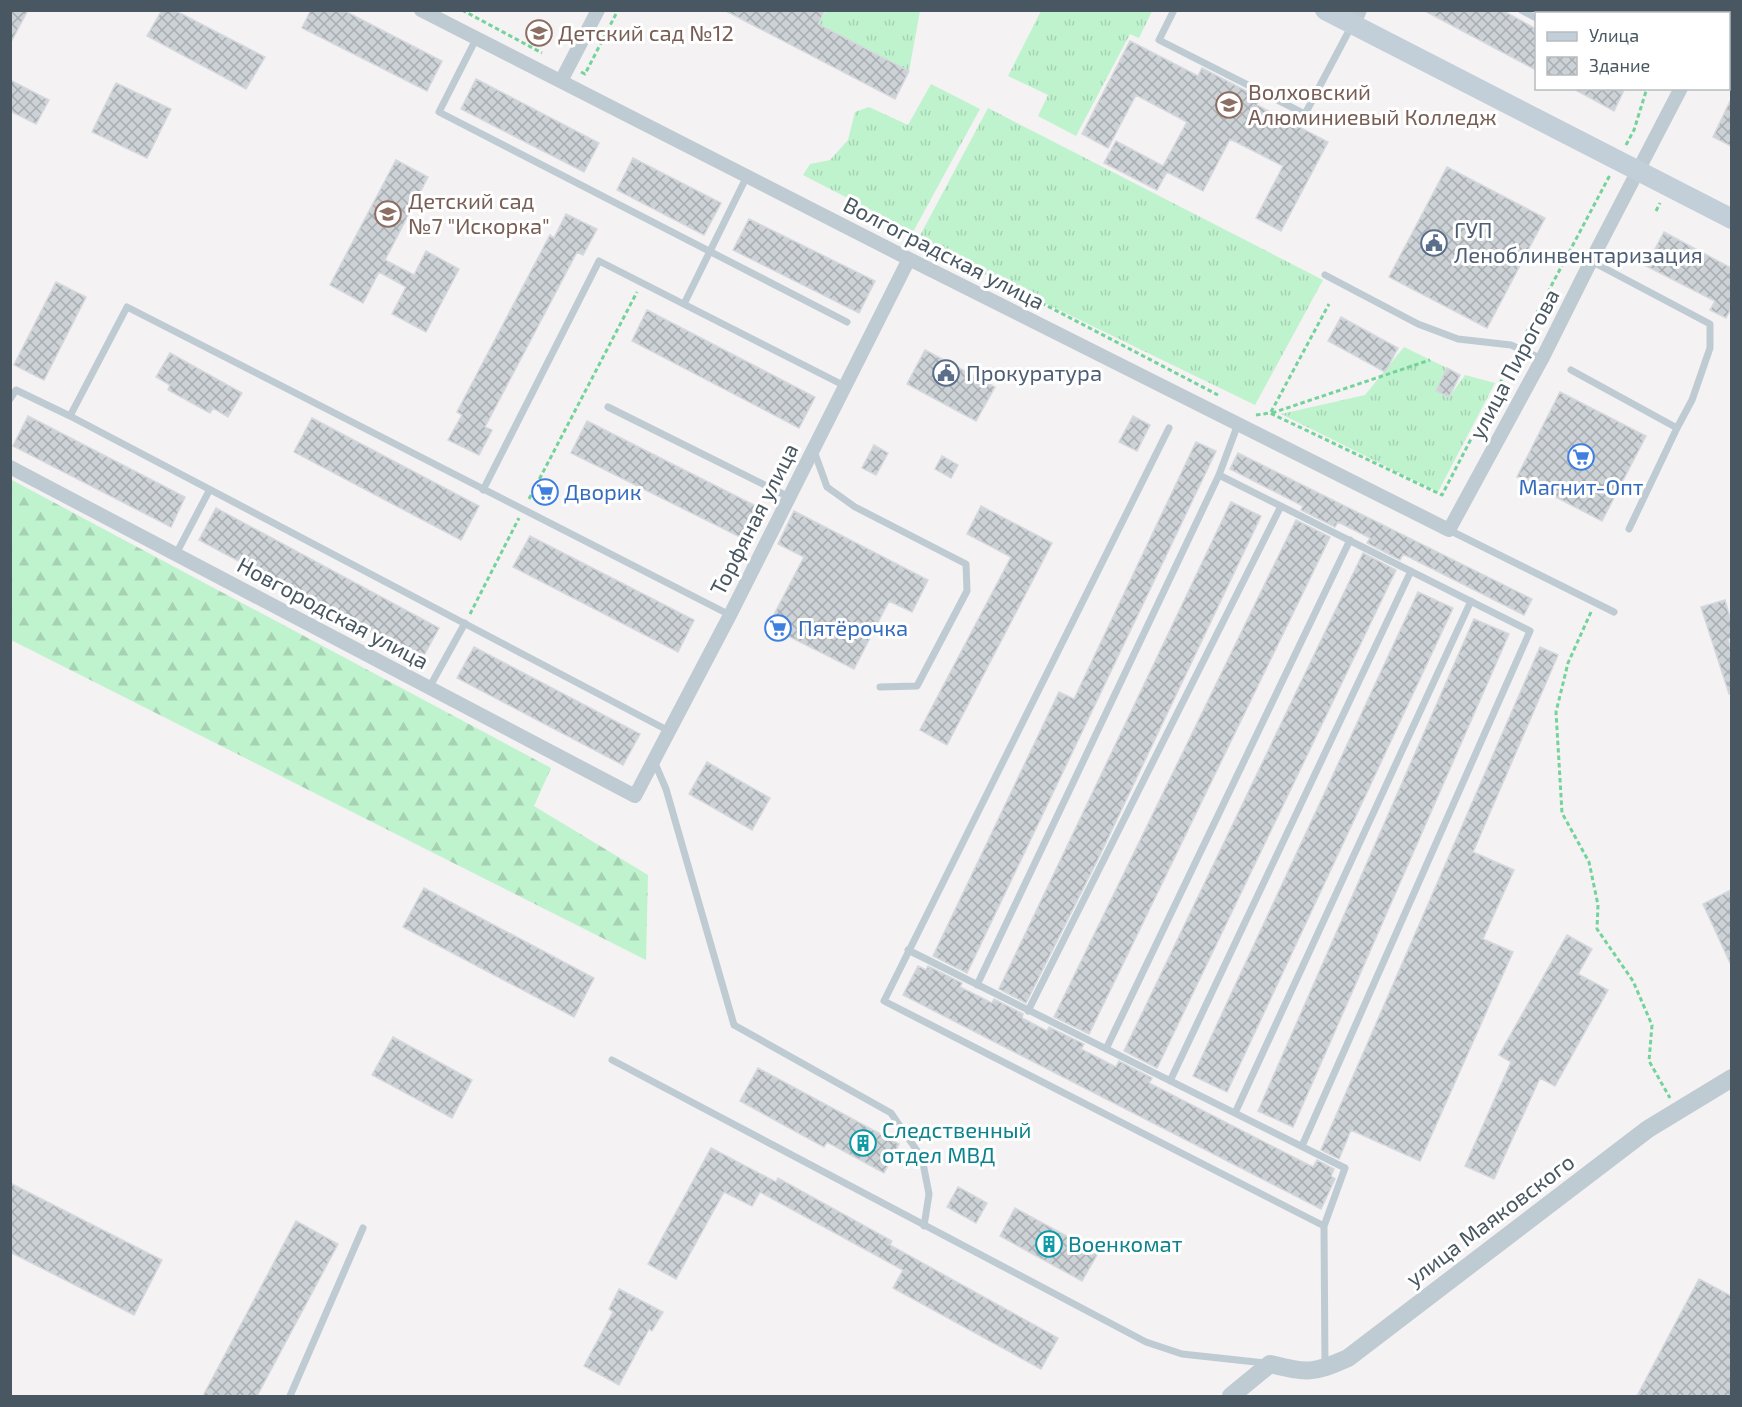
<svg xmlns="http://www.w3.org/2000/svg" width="1742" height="1407" font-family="'Exo 2',sans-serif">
  <defs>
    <pattern id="grass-tufts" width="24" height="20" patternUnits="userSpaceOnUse" patternTransform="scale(1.5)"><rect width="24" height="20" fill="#bff3ce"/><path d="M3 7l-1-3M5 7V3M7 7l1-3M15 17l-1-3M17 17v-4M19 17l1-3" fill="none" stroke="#a6d2b3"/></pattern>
    <pattern id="forest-firs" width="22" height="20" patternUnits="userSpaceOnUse" patternTransform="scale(1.5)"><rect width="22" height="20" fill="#bff3ce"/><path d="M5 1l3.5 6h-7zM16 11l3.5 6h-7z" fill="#a6d2b3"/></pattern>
    <pattern id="building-cross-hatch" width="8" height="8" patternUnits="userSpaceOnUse" patternTransform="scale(1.5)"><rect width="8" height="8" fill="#cdd2d6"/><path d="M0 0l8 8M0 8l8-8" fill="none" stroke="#a8adb1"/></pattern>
  </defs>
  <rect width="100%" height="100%" fill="#f4f2f2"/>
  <path fill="url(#grass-tufts)" d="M826 11H920L909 71 818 24Z
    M1041 11H1152L1139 38 1130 34 1076 136 1038 116 1048 95 1008 76Z
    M931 84 980 109 913 232 803 175 810 164 830 160 848 140 855 112 869 107 908 125Z
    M988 108 1323 280 1255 405 917 241Z
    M1404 347 1447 368 1436 390 1449 397 1465 375 1495 383 1438 492 1281 414 1365 395Z"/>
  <path fill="url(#forest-firs)" d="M10 479 551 768 534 806 648 875 646 960 11 640Z"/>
  <path fill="url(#building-cross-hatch)" stroke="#d5d8dd" stroke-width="1.5" d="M10 10H28L10 44Z
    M162 10H174L265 57 246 89 147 36Z
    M311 10H343L442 61 427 91 302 28Z
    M724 10H825L818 24 909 71 895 99Z
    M1423 10H1502L1536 29V70Z
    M1130 41 1198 76 1202 68 1260 98 1257 105 1328 142 1281 231 1256 218 1283 166 1230 139 1203 191 1167 172 1157 190 1104 163 1116 141 1163 166 1187 122 1136 95 1108 148 1082 134Z
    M476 79 599 143 584 172 461 109Z
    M10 80 49 100 36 124 10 111Z
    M116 83 171 109 147 158 92 132Z
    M1572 88H1625L1614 111Z
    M1731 99V146L1713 137Z
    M633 158 721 203 704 235 617 190Z
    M396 160 428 177 385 260 414 275 426 251 459 269 426 332 392 314 406 287 379 272 363 303 330 285Z
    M1447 167 1545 218 1487 328 1389 277Z
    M566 214 597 229 583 255 577 252 485 427 492 430 479 455 448 440 462 415 457 412 550 235 554 238Z
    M749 219 875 281 859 313 733 250Z
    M1664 232 1731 268V308L1726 318 1710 310 1715 301 1646 266Z
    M56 282 86 297 44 380 14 365Z
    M647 310 815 397 799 428 632 341Z
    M1341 317 1398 348 1385 372 1328 341Z
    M925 350 995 387 976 421 907 384Z
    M170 353 242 393 228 417 213 408 210 413 168 390 170 385 156 377Z
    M1447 368 1460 375 1449 397 1436 391Z
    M1560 392 1646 436 1602 521 1517 477Z
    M28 416 185 497 171 527 13 446Z
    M1133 416 1150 425 1137 451 1119 442Z
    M312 418 479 506 461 540 294 452Z
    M587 421 756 506 740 537 571 453Z
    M1196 442 1216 451 967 973 933 956 1059 692 1074 699Z
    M874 445 888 453 876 475 862 468Z
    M1238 453 1532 599 1524 615 1403 554 1400 560 1367 543 1370 538 1338 522 1335 527 1301 510 1303 506 1230 469Z
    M942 456 958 465 951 478 935 469Z
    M1231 502 1261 516 1100 855 1026 1003 999 989Z
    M981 506 1052 543 947 745 920 730 1011 557 967 534Z
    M216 508 439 628 422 659 199 540Z
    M794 511 928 580 912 612 889 601 854 669 768 626 804 557 778 544Z
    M1296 520 1330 537 1089 1034 1054 1017Z
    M530 536 694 620 678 652 513 567Z
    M1363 553 1396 570 1157 1068 1124 1051Z
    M1418 592 1453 608 1227 1092 1193 1076Z
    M1725 600 1731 621V638L1728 639 1731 651V693L1729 694 1701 607Z
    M1474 619 1509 634 1293 1127 1258 1111Z
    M474 647 640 734 623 765 457 678Z
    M1540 647 1558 655 1473 852 1514 870 1483 939 1513 952 1420 1161 1351 1130 1339 1159 1321 1150Z
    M707 762 770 798 752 830 689 794Z
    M424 888 594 978 574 1017 403 927Z
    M1731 890V965L1703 904Z
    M1567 935 1592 949 1578 974 1608 990 1555 1086 1540 1078 1494 1179 1465 1166 1511 1062 1499 1055Z
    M918 966 926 970 928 966 962 983 960 987 992 1003 994 999 1023 1014 1022 1018 1047 1031 1049 1027 1084 1044 1081 1049 1116 1067 1119 1061 1152 1078 1149 1083 1313 1167 1317 1160 1334 1169 1331 1176 1335 1179 1321 1209 903 995Z
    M393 1037 472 1080 452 1118 372 1075Z
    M758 1068 899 1144 884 1173 827 1142 824 1147 740 1101Z
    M711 1148 776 1182 778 1178 892 1241 890 1245 1058 1338 1041 1369 893 1288 903 1270 760 1192 752 1206 724 1192 676 1279 648 1264Z
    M10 1183 162 1260 134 1315 10 1252Z
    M958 1187 987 1203 976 1223 947 1207Z
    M1015 1208 1098 1253 1082 1281 1000 1236Z
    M296 1221 338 1244 257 1396H203Z
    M1699 1279 1731 1296V1396H1637Z
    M619 1289 663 1312 652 1331 649 1329 619 1385 584 1366 613 1312 609 1309Z"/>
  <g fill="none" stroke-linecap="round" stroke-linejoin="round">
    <path stroke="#74d39b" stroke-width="3" stroke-dasharray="4.5 3" stroke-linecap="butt" d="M462 10 542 53
      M1683 14 1685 10
      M581 72 585 74 618 10
      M1626 145 1634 130 1647 88
      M1656 211 1660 203
      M915 237 1218 395
      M1523 339 1610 175
      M1271 412 1329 304
      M1272 413 1430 360
      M1256 415 1270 413 1442 495 1513 358
      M529 499 637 292
      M1591 612 1568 663 1556 712 1562 813 1589 862 1598 905 1597 929 1633 981 1652 1025 1649 1061 1670 1098
      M470 614 519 518"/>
    <path stroke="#bfcbd2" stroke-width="7" d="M1174 10 1159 40 1305 114 1352 25
      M1521 10 1536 18
      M476 39 439 112 847 322
      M1325 275 1418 324 1458 339 1511 345 1542 359
      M684 304 747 176
      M1571 370 1677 428 1692 400 1710 348V324L1591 261
      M10 399 16 390 70 416 127 307 730 615
      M608 407 789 497
      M70 416 669 731
      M1169 428 884 1001 1324 1226 1325 1365
      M814 451 827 487 855 507 966 564 967 591 917 686 880 687
      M1219 475 1530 631 1302 1146
      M483 490 599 261 845 386
      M1629 529 1677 428
      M1449 530 1614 612
      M176 554 209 491
      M429 688 465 623
      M654 761 666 789 734 1025 891 1113 922 1158 929 1194 924 1226
      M908 950 1345 1168 1324 1226
      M977 985 1219 475 1238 424
      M1028 1011 1281 506
      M1106 1049 1350 540
      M612 1060 1146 1342 1182 1354 1265 1363
      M1170 1081 1411 571
      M1235 1113 1471 601
      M290 1396 363 1228"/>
    <path stroke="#bfcbd2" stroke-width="14" d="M421 10 909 259 1449 530 1542 359 1591 261 1681 88
      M1720 14 1721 10
      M1353 25 1360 10
      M561 81 598 10
      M10 467 635 796 730 615 909 259"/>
    <path stroke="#bfcbd2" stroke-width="18" d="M1231 1396 1270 1364C1308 1373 1312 1374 1348 1358L1648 1129 1732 1078"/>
    <path stroke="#c2cfd9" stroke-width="20" d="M1325 10 1732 219"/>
  </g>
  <defs>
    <g id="school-ring" transform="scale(1.35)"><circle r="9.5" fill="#fff" stroke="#8d6e63" stroke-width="1.5"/><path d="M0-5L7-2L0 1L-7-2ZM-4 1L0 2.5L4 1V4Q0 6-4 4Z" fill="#8d6e63"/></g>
    <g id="civic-ring" transform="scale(1.35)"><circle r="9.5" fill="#fff" stroke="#5c6f8a" stroke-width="1.5"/><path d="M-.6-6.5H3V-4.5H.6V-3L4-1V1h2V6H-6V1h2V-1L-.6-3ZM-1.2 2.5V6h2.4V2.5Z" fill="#5c6f8a"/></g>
    <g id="supermarket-ring" transform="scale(1.35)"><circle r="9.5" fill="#fff" stroke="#3f7fe0" stroke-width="1.5"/><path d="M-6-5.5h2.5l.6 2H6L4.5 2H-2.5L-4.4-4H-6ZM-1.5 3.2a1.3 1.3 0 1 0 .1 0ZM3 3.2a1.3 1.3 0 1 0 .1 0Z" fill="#3f7fe0"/></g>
    <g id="building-ring" transform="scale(1.35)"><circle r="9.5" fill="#fff" stroke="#0f9aa8" stroke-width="1.5"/><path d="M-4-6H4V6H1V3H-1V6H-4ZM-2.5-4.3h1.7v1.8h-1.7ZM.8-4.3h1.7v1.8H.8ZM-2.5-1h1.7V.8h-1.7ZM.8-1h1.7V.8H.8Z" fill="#0f9aa8"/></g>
  </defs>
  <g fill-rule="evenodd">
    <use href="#school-ring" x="539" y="33"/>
    <use href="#school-ring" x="1229" y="105"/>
    <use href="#school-ring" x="388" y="214"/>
    <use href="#civic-ring" x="1434" y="243"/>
    <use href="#civic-ring" x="946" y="373"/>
    <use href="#supermarket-ring" x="1581" y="457"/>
    <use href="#supermarket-ring" x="545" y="492"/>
    <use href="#supermarket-ring" x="778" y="628"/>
    <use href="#building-ring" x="863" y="1143"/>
    <use href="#building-ring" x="1049" y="1244"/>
  </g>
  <g text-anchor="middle" stroke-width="6" stroke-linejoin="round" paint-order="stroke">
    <g font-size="22" fill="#785e54" stroke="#fff" text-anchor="start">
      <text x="558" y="41">Детский cад №12</text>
      <text x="1248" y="100">Волховский<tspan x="1248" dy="25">Алюминиевый Колледж</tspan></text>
      <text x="408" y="209">Детский cад<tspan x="408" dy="25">№7 "Искорка"</tspan></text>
    </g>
    <g font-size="22" fill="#4e5e75" stroke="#fff" text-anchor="start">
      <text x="1454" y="238">ГУП<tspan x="1454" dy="25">Леноблинвентаризация</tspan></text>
      <text x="966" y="381">Прокуратура</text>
    </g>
    <g font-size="22" fill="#485761" stroke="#fff">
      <text transform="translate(944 253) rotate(27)" y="8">Волгоградская улица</text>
      <text transform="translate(1514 364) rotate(-62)" y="8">улица Пирогова</text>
      <text transform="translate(754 519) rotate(-63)" y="8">Торфяная улица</text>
      <text transform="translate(333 613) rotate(28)" y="8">Новгородская улица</text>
      <text transform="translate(1490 1220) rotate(-37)" y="8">улица Маяковского</text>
    </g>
    <g font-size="22" fill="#366cbe" stroke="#fff" text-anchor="start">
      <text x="1581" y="495" text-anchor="middle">Магнит-Опт</text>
      <text x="564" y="500">Дворик</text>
      <text x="798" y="636">Пятёрочка</text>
    </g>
    <g font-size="22" fill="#0d838f" stroke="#fff" text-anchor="start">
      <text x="882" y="1138">Следственный<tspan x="882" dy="25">отдел МВД</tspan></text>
      <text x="1068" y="1252">Военкомат</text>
    </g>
  </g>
  <rect width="1742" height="1407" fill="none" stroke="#485761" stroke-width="24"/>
  <rect x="1535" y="12" width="195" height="78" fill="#ffffff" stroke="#b6bcc0" stroke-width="1.5"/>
  <rect x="1547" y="32" width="30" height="9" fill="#c2cfd9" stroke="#b6bcc0" stroke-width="1.5"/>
  <text x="1589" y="42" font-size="18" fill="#485761">Улица</text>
  <rect x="1547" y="57" width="30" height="18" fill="url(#building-cross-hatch)" stroke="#b6bcc0" stroke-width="1.5"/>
  <text x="1589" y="72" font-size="18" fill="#485761">Здание</text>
</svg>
